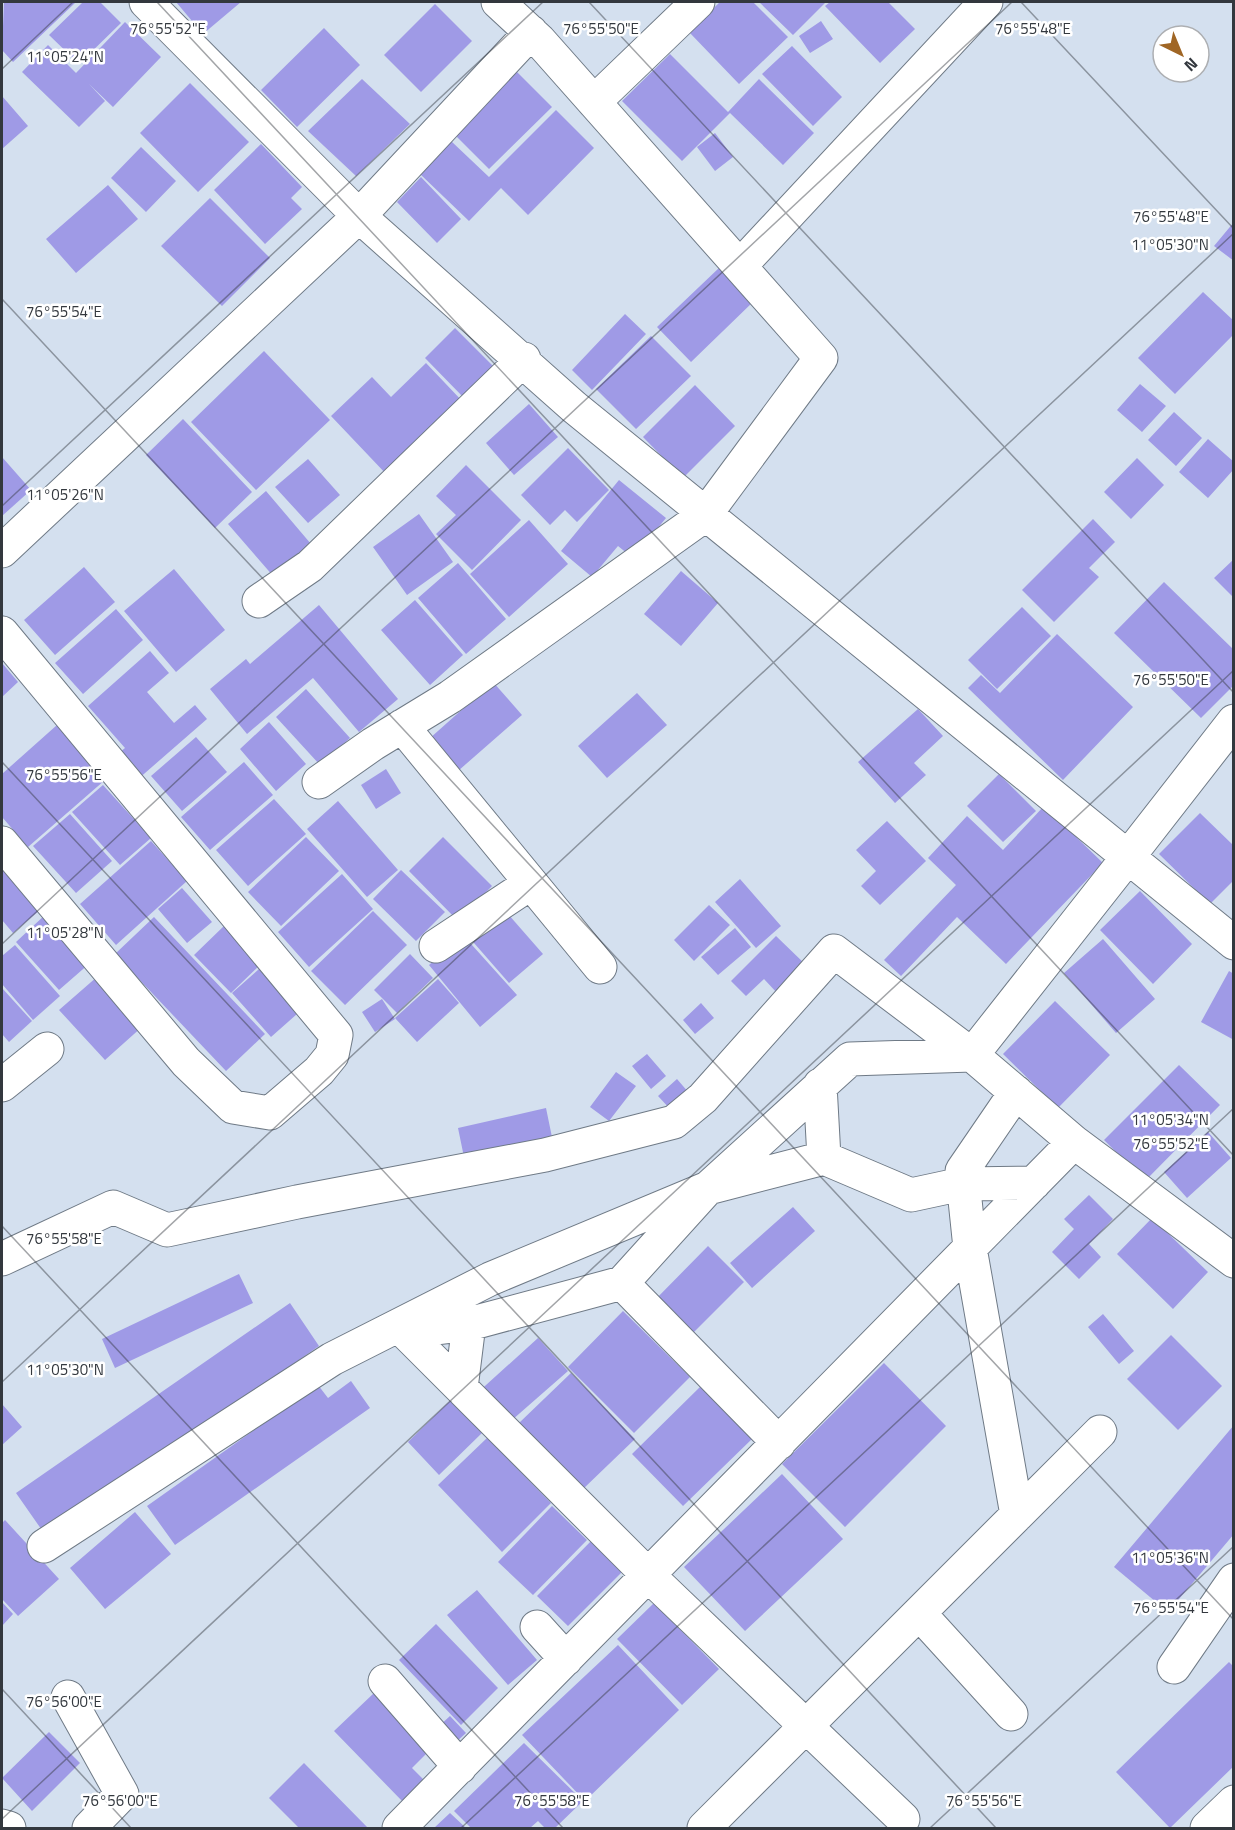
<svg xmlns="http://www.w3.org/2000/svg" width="1235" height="1830" font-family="'Titillium Web',sans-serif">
  <rect width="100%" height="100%" fill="#d4e0ef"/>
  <path fill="#9f9ae6" d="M4 2H76L13 62 2 50Z
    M83 2H100L121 23 79 64 49 35Z
    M176 2H241L203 34Z
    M720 2H753L788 37 739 84 689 32Z
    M759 2H826L793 35Z
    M830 2H888L915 29 880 63 825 6Z
    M435 4 472 41 421 92 384 55Z
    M821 21 833 39 810 53 799 36Z
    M125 22 161 57 113 107 89 84 105 101 79 127 22 72 48 45 76 73Z
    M324 28 360 65 297 127 261 90Z
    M792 46 842 97 813 126 762 74Z
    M670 54 728 112 759 79 814 133 783 165 730 113 682 161 622 101Z
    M516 71 552 107 489 169 453 133Z
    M362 79 410 124 356 176 308 131Z
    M190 83 249 142 198 192 140 133Z
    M2 96 28 126 2 149Z
    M556 110 594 148 528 215 501 188 469 221 420 174 451 141 489 177Z
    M715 133 733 157 715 171 697 147Z
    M261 144 302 187 291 198 302 209 265 244 214 190Z
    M141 147 176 181 146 212 111 178Z
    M421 177 461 219 437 243 397 202Z
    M108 185 138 219 76 273 46 239Z
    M210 198 270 258 222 306 161 246Z
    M1234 222V261L1214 246Z
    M720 267 754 301 691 362 657 327Z
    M1203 292 1234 321V334L1175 394 1138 358Z
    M625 314 646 334 592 390 572 370Z
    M455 328 496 369 465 399 425 358Z
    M651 336 691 376 636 429 596 389Z
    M264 351 330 420 256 490 191 422Z
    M426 363 464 403 388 476 331 416 372 377 391 397Z
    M1140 384 1166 406 1142 432 1117 410Z
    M695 385 735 426 683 478 643 437Z
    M529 404 558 437 514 475 486 443Z
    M1174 412 1202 438 1176 466 1148 440Z
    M183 419 252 492 215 528 146 455Z
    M1208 439 1234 462V469L1208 498 1179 472Z
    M568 448 609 490 577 522 565 510 550 525 521 495Z
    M2 457 31 490 2 516Z
    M1137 458 1164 485 1131 519 1104 492Z
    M308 459 340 495 308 523 275 487Z
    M466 465 521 520 472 570 436 534 456 515 436 496Z
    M619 480 666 518 633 558 618 546 592 577 561 551Z
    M266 491 311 544 274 577 228 524Z
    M419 514 453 562 407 595 373 547Z
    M1093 519 1115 542 1089 568 1099 577 1054 622 1022 590Z
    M529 520 568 564 509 617 470 574Z
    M1234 559V598L1214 578Z
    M458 563 506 619 466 654 418 598Z
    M84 567 115 602 55 655 24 620Z
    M174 569 225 630 176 672 124 611Z
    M681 571 718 603 681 646 644 614Z
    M1164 582 1234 650V685L1201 718 1114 633Z
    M415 600 463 655 430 685 381 630Z
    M319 605 398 699 359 732 313 678 247 734 210 689 246 659 250 664Z
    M1022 607 1051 636 997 689 968 660Z
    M116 609 143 640 83 694 55 663Z
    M1057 634 1133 707 1063 780 968 688 981 675 1000 693Z
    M150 651 169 673 147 692 174 723 195 705 207 719 137 780 115 756 125 748 88 706Z
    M2 663 18 682 2 697Z
    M493 682 522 715 458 771 429 739Z
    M306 689 350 738 320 765 276 717Z
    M637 693 667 725 607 778 578 746Z
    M918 709 943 736 914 763 926 775 895 803 858 762Z
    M269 722 306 764 276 791 240 749Z
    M57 725 105 780 28 847 2 817V774Z
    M196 737 227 772 182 811 151 776Z
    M244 762 273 795 210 850 181 817Z
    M386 769 401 793 376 809 361 785Z
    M999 774 1036 811 1003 842 967 806Z
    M103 785 151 838 120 865 72 812Z
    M274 799 306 834 248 886 216 850Z
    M338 801 398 870 367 897 307 829Z
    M1044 806 1103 863 1006 964 957 917 901 976 884 960 956 885 928 858 967 816 1003 850Z
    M1200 813 1234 846V880L1210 904 1159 854Z
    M70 814 112 861 76 893 33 846Z
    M887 821 926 861 880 905 861 886 876 871 856 850Z
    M306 837 339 871 281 926 248 892Z
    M443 837 492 886 458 921 409 871Z
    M151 841 187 881 116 945 80 904Z
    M2 864 41 909 13 933 2 920Z
    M401 870 445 912 416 941 373 899Z
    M342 874 373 909 309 967 278 932Z
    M740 879 781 926 756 948 715 902Z
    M182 888 212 922 187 943 158 909Z
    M1140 891 1192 944 1153 984 1100 930Z
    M709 905 730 925 694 961 674 940Z
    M501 906 543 954 509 983 467 935Z
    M373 911 407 945 345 1005 311 971Z
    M46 914 90 963 59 990 16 942Z
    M154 917 265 1034 226 1071 115 954Z
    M225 925 262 963 231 993 194 955Z
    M735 928 751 947 718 975 701 957Z
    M463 935 517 995 480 1027 429 965Z
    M776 936 806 965 778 994 764 979 746 996 731 981Z
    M1103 939 1155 999 1116 1033 1064 973Z
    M15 945 60 996 33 1020 2 984V956Z
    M410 954 433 978 397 1013 374 990Z
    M259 969 297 1014 271 1037 232 993Z
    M1229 971 1234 974V1040L1201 1022Z
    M98 976 143 1026 105 1060 59 1010Z
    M438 979 459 1003 417 1042 395 1018Z
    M2 988 32 1021 9 1042 2 1034Z
    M382 999 395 1019 375 1032 362 1012Z
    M1055 1001 1110 1055 1058 1108 1003 1054Z
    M701 1003 714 1018 695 1034 683 1020Z
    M647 1054 666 1076 651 1089 632 1066Z
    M1179 1065 1220 1105 1145 1181 1104 1140Z
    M616 1072 636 1086 609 1121 590 1107Z
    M677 1079 689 1093 671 1110 658 1096Z
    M546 1108 553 1142 465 1162 458 1128Z
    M1208 1132 1231 1158 1187 1198 1164 1172Z
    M1089 1195 1113 1219 1089 1244 1101 1257 1079 1279 1052 1252 1074 1229 1064 1219Z
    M793 1207 815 1231 752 1288 730 1263Z
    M1152 1218 1208 1272 1173 1309 1117 1254Z
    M708 1246 744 1282 687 1339 651 1304Z
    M239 1274 253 1303 115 1368 102 1339Z
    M290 1303 319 1346 46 1536 16 1493Z
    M623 1311 690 1377 634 1433 568 1367Z
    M1103 1314 1134 1351 1119 1364 1088 1327Z
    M1171 1335 1222 1386 1178 1430 1127 1379Z
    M538 1338 568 1371 504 1427 475 1395Z
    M884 1363 946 1426 845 1527 782 1464Z
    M571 1373 635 1439 582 1490 519 1423Z
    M351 1381 370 1408 175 1545 147 1506 318 1385 328 1398Z
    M702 1385 753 1438 683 1506 632 1454Z
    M451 1400 483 1432 439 1475 408 1442Z
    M2 1404 22 1427 2 1445Z
    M1234 1425V1534L1168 1612 1114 1567Z
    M487 1438 551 1503 502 1552 438 1485Z
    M782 1474 843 1539 745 1631 684 1567Z
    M552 1506 587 1540 533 1595 498 1562Z
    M135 1512 171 1554 105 1609 70 1568Z
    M5 1520 59 1579 18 1616 2 1599V1523Z
    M595 1537 626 1568 568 1626 537 1596Z
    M477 1590 537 1660 508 1685 447 1615Z
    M2 1602 13 1614 2 1626Z
    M654 1603 719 1669 682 1705 617 1639Z
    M436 1624 498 1688 461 1725 399 1660Z
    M618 1645 679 1710 585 1801 522 1735Z
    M1229 1662 1234 1667V1766L1170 1828 1116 1772Z
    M374 1693 429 1751 412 1768 426 1782 404 1803 334 1731Z
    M450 1716 466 1733 454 1744 438 1727Z
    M49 1732 80 1763 32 1811 2 1778Z
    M524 1743 583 1801 555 1828H545L538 1821 530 1828H471L454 1811Z
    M304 1763 368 1828H299L269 1798Z
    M450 1813 466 1828H434Z"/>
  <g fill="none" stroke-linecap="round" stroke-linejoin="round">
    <g stroke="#6f7a86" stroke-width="35">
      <path id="minor" d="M146 2 359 216 574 407 1128 857 972 1055 1074 1142 1234 1261
        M594 102 698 2
        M740 266 986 2
        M2 551 359 216 531 32
        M259 601 310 566 524 359
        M2 633 336 1035 332 1055 319 1071 270 1113 233 1107 186 1062 2 843
        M1234 721 1128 857 1234 943
        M402 726 600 967
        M319 782 373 744 450 697 705 515 821 358 539 40 498 2
        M436 946 531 883
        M2 1085 47 1049
        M820 1085 824 1158 911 1195 962 1184 1034 1183
        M1016 1092 962 1171 970 1248 1017 1515
        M2 1259 113 1207 167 1230 297 1202 545 1155 674 1122 703 1098 834 951 972 1055
        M622 1283 779 1443
        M458 1307 469 1324 461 1388
        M405 1332 648 1575 903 1819
        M405 1332 469 1324 622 1283 708 1188 824 1158
        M44 1546 332 1359 490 1279 708 1188 850 1059 972 1055
        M919 1613 1011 1714
        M537 1627 566 1659
        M1174 1667 1234 1580
        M385 1681 460 1767
        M68 1697 122 1794 89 1828
        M2 1826 9 1828
        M399 1828 1074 1142
        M704 1828 1100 1432
        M1207 1828 1234 1802"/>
    </g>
    <use href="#minor" stroke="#fff" stroke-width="33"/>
  </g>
  <path fill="none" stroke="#33383e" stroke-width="1.5" stroke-opacity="0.45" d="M157 2 1234 1156M589 2 1234 693M1021 2 1234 229M2 69 73 2M2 299 1234 1620M2 506 543 2M2 762 996 1828M2 944 1012 2M2 1226 563 1828M2 1382 1234 233M2 1689 131 1828M2 1819 1234 670M461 1828 1234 1108M930 1828 1234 1546"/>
  <g font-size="15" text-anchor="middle" fill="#33383e" stroke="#fff" stroke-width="5" stroke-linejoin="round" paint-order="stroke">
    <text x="168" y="34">76°55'52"E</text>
    <text x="601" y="34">76°55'50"E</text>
    <text x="1033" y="34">76°55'48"E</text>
    <text x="65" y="62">11°05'24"N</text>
    <text x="1171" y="222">76°55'48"E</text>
    <text x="1170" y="250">11°05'30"N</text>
    <text x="64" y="317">76°55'54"E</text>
    <text x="65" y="500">11°05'26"N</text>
    <text x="1171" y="685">76°55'50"E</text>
    <text x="64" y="780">76°55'56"E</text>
    <text x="65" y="938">11°05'28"N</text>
    <text x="1170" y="1125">11°05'34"N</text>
    <text x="1171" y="1149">76°55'52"E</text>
    <text x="64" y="1244">76°55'58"E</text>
    <text x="65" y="1375">11°05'30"N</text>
    <text x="1170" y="1563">11°05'36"N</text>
    <text x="1171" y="1613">76°55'54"E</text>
    <text x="64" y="1707">76°56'00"E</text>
    <text x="120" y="1806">76°56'00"E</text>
    <text x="552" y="1806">76°55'58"E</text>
    <text x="984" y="1806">76°55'56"E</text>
  </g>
  <rect width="1235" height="1830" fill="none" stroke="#33383e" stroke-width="6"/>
  <g transform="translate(1181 54) rotate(137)"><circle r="28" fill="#ffffff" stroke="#adafb2" stroke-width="1.5"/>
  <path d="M0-4.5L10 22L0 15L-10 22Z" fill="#a06625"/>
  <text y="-9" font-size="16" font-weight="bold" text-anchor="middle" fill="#33383e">N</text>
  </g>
</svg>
